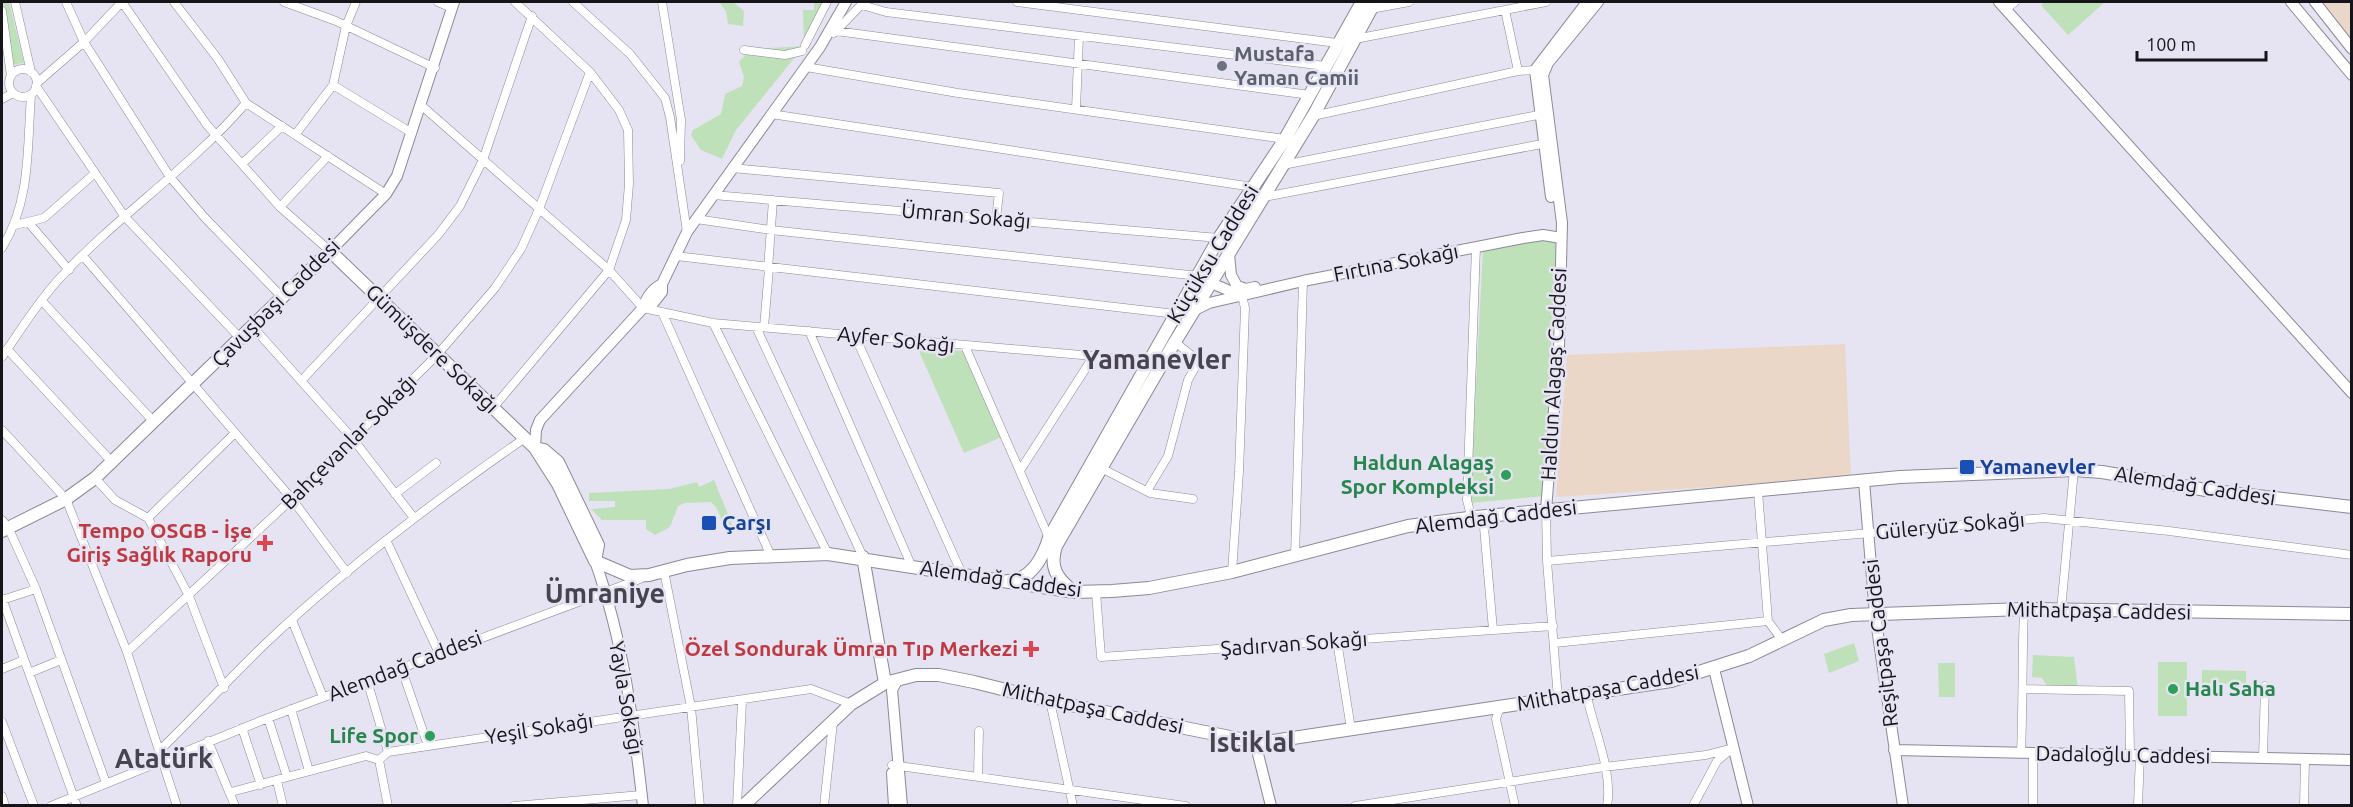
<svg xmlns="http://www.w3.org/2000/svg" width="2353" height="807" font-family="Ubuntu,sans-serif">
  <rect width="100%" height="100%" fill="#e6e3f2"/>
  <path fill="#ebd7c8" d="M2322 2H2351V38Z
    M1845 344 1851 478 1556 497 1567 355Z"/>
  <path fill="#bfe1ba" d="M3 2H9L24 63 11 65Z
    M719 2H733L744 11 743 26 728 24 726 11Z
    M814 2H831L804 46 736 130 722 159 701 150 691 135 693 130 721 114 725 94 742 86 744 77 739 62 751 49 804 46 803 10H814Z
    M2045 2H2105L2068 35 2041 5Z
    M1556 238 1545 496 1470 503 1483 249Z
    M918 349 964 351 1002 437 964 453Z
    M714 480 734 529H726L716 507 711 502 685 503 678 506 670 527 655 535 646 529V520H602L591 509 615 507V501H589V493L669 489 697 482 699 487Z
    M1854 643 1859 661 1829 673 1824 654Z
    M2033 655 2074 657 2078 689 2048 688 2042 678 2032 677Z
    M2158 662H2187V716H2158Z
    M1938 663H1955V697H1939Z
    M2202 670 2246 671V684L2202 683Z"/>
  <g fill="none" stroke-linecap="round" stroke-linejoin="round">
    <g stroke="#8c8996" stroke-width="9">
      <path id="street" d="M15 2 31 72
        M66 2 84 42 170 177 205 218 283 298
        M122 2 207 125 280 207 330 251
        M174 2 218 59 246 103 386 194
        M284 2 336 21 435 68
        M438 2 452 8
        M573 2 630 54 665 98 670 117 687 232
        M662 2 681 120 680 161
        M1017 2 1337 43
        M862 5 886 12 1325 66
        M1371 9 1409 2
        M2006 9 2015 2
        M1505 10 1546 2
        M2 11 11 76
        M836 31 1310 95
        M834 33 863 3
        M1355 39 1505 10 1518 71
        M805 45 827 2
        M744 50 785 55 802 51
        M806 67 958 93 1285 139
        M9 83a14 14 0 1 1 28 0a14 14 0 1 1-28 0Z
        M37 83 84 42 122 2
        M333 85 346 26 356 2
        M36 86 125 217 241 339
        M2 99 13 93
        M422 106 609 270 643 308 713 323 1150 361
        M1076 109 1079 36
        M771 114 1253 187
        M1313 116 1518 71 1535 70
        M295 135 333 85 412 133
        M242 164 282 126
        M1283 165 1538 115
        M732 168 999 193 996 219
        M713 195 1219 238
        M1264 197 1542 144
        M280 207 328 156
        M696 219 771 230 1199 276
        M29 223 69 270
        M15 225 44 218 95 173
        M2 248C31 200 27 150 31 95
        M83 256 292 499 347 573
        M676 256 1176 314
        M768 269 773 200
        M42 301 154 422
        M662 312 770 554
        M713 323 828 554
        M253 327 353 439 414 518
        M756 327 863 557
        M764 327 769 269
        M809 331 912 567
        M855 336 962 574
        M965 346 1049 538
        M7 349 112 462
        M2 357C20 331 37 303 59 279 117 216 190 168 246 103
        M301 381 438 235 460 206 483 160 532 16
        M493 408 609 270 626 220 629 184 628 130 619 110 590 72 515 2
        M2 430 66 499 127 652 177 806
        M1021 469 1093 357
        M1103 469 1150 493 1193 499
        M95 478 115 500 148 518 189 596 224 688
        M1147 491 1168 456 1188 380 1197 364 1196 359 1175 342
        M1758 491 1768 621 1782 640
        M395 494 436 463
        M1546 510 1547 561 1558 699
        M1483 516 1493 630
        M1476 517 1470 512 1467 500 1476 247
        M148 518 235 433
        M2 520 8 527 36 589 106 783
        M386 540 439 653
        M1295 557 1303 281
        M1547 561 2044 518 2169 531 2352 555
        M664 571 691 707 700 806
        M1232 572 1239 472 1245 308 1242 296
        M1096 592 1101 657 1553 626
        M2 598 77 806
        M2 600 36 589
        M2061 610 2074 470
        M292 620 323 697
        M1337 641 1351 729
        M1555 643 1768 621
        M127 652 292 499 437 355 495 288 521 249 539 209 590 72
        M401 667 428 746
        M2 669 24 660
        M29 673 61 660
        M367 680 388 752
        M2024 689 2129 691 2130 755
        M1582 695 1588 701C1595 732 1613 773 1607 806
        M1050 701 1073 806
        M1500 707 1496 719 1515 806
        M291 709 309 771
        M268 718 287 777
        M2 722 34 806
        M242 728 261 785
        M208 741 235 806
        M161 749C196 715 229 679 264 645 344 569 434 501 525 438
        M2021 753C2023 705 2022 657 2024 609
        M2263 758 2265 686
        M379 760 388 752 811 689 851 704
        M379 760 388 806
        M892 765 1186 806
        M978 775 979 731
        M277 781 283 806
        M231 792 366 756 379 760
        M2 796 5 806
        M51 806 268 718 640 579
        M514 806 641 795
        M737 806 742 701
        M824 806 833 722
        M1355 806 1604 767 1706 755 1733 748
        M1693 806 1717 761 1729 751
        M2033 806V753
        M2138 806 2140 755
        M2304 806 2305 759"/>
    </g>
    <g stroke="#8c8996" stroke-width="12">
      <path id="secondary" d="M1999 2 2352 393
        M2291 2 2352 75
        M2315 2 2352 49
        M1551 197 1535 70 1587 2
        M330 251 386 194 397 176 454 2
        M1229 254 1231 275 1237 286 1246 289 1255 287
        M1211 283 1242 296
        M643 308C646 298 652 289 662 284
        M1193 311 1209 303 1303 281 1523 238 1543 235 1561 238
        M535 448 536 430 540 420 643 308 651 306 662 292V284L687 232 820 47 846 2
        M1864 481 1875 614 1903 806
        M1546 510 1559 347 1562 223 1543 75 1548 63 1598 2
        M595 561C623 639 634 724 643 806
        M1714 669 1748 806
        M898 679 892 690 902 806
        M1255 742 1271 806
        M1894 750 2352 760
        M892 773 894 806"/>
    </g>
    <g stroke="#8c8996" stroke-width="14">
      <path id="primary" d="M535 448 544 450 558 462 598 545 595 561
        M2 531 66 499 95 478 330 251 535 448 558 484 595 561
        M863 557 885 683
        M595 561 630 576 649 575 687 565 730 558 828 554 1074 592 1112 591 1149 588 1232 572 1408 526 1476 517 1900 477 2074 470 2102 472 2206 490 2352 507
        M1008 581C1032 580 1043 557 1049 538L1219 238 1285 139 1362 2
        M1073 591C1057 579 1049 567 1056 546L1173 345 1313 116 1375 2
        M743 806 851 704 885 683 916 675H939L974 682 1050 701 1255 742 1273 741 1671 681 1749 656 1824 620 1851 615 2024 609 2352 614"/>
    </g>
    <use href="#street" stroke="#fff" stroke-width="8"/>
    <use href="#secondary" stroke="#fff" stroke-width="10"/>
    <use href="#primary" stroke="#fff" stroke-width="12"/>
  </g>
  <circle fill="#6b7280" stroke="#e6e3f2" stroke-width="2" cx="1222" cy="66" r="6"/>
  <g fill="#1a4fb4" stroke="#e6e3f2" stroke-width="2">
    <rect x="1959" y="459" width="16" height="16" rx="3"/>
    <rect x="701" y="515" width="16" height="16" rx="3"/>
  </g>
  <g fill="#2e9e5b" stroke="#e6e3f2" stroke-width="2">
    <circle cx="1506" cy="475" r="6"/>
    <circle cx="2173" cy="689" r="6"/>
    <circle cx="430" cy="736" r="6"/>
  </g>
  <g fill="#e0444e" stroke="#e6e3f2" stroke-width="2">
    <path d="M262 534h6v6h6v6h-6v6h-6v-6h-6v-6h6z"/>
    <path d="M1028 640h6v6h6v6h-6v6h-6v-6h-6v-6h6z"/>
  </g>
  <g text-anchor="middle" stroke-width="5" stroke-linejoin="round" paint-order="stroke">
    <g font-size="21" font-weight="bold" fill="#5b616d" stroke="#e6e3f2" text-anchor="start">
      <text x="1234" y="61">Mustafa<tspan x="1234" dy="24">Yaman Camii</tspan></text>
    </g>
    <g font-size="21" fill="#161419" stroke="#e6e3f2">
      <text transform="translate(966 216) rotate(5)" y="7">Ümran Sokağı</text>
      <text transform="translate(1213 254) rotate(-59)" y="7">Küçüksu Caddesi</text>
      <text transform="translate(1396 263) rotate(-11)" y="7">Fırtına Sokağı</text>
      <text transform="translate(276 303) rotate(-45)" y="7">Çavuşbaşı Caddesi</text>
      <text transform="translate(896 340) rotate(6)" y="7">Ayfer Sokağı</text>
      <text transform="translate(432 349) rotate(44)" y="7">Gümüşdere Sokağı</text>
      <text transform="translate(1554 374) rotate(-87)" y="7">Haldun Alagaş Caddesi</text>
      <text transform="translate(349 442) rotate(-45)" y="7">Bahçevanlar Sokağı</text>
      <text transform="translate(2195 486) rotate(9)" y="7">Alemdağ Caddesi</text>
      <text transform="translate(1496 517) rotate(-7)" y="7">Alemdağ Caddesi</text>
      <text transform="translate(1950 526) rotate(-5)" y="7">Güleryüz Sokağı</text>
      <text transform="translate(1001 579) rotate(8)" y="7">Alemdağ Caddesi</text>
      <text transform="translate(2099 611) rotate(1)" y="7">Mithatpaşa Caddesi</text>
      <text transform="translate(1881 643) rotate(-97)" y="7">Reşitpaşa Caddesi</text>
      <text transform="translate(1294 644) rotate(-4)" y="7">Şadırvan Sokağı</text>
      <text transform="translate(405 666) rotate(-21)" y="7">Alemdağ Caddesi</text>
      <text transform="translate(1608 688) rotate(-10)" y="7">Mithatpaşa Caddesi</text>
      <text transform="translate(626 698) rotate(80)" y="7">Yayla Sokağı</text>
      <text transform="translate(1093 708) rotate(12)" y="7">Mithatpaşa Caddesi</text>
      <text transform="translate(539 729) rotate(-9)" y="7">Yeşil Sokağı</text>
      <text transform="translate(2123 755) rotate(1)" y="7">Dadaloğlu Caddesi</text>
    </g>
    <g font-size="21" font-weight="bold" fill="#27864d" stroke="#e6e3f2" text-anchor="end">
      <text x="1494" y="470">Haldun Alagaş<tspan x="1494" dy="24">Spor Kompleksi</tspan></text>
      <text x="2185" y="696" text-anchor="start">Halı Saha</text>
      <text x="418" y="743">Life Spor</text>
    </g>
    <g font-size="21" font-weight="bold" fill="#164399" stroke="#e6e3f2" text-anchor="start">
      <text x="1980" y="474">Yamanevler</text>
      <text x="722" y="530">Çarşı</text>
    </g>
    <g font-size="21" font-weight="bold" fill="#be3a42" stroke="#e6e3f2" text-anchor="end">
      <text x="252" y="538">Tempo OSGB - İşe<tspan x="252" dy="24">Giriş Sağlık Raporu</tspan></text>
      <text x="1018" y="656">Özel Sondurak Ümran Tıp Merkezi</text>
    </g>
    <g font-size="27" font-weight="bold" fill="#474450" stroke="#e6e3f2">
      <text x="1157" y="369">Yamanevler</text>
      <text x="605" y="603">Ümraniye</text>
      <text x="1252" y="752">İstiklal</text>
      <text x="164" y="768">Atatürk</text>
    </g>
  </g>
  <rect width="2353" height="807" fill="none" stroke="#161419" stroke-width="6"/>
  <path d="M2137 51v9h129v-9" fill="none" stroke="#161419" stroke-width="3"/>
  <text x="2146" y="51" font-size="18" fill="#161419" stroke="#e6e3f2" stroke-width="4.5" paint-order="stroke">100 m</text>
</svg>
